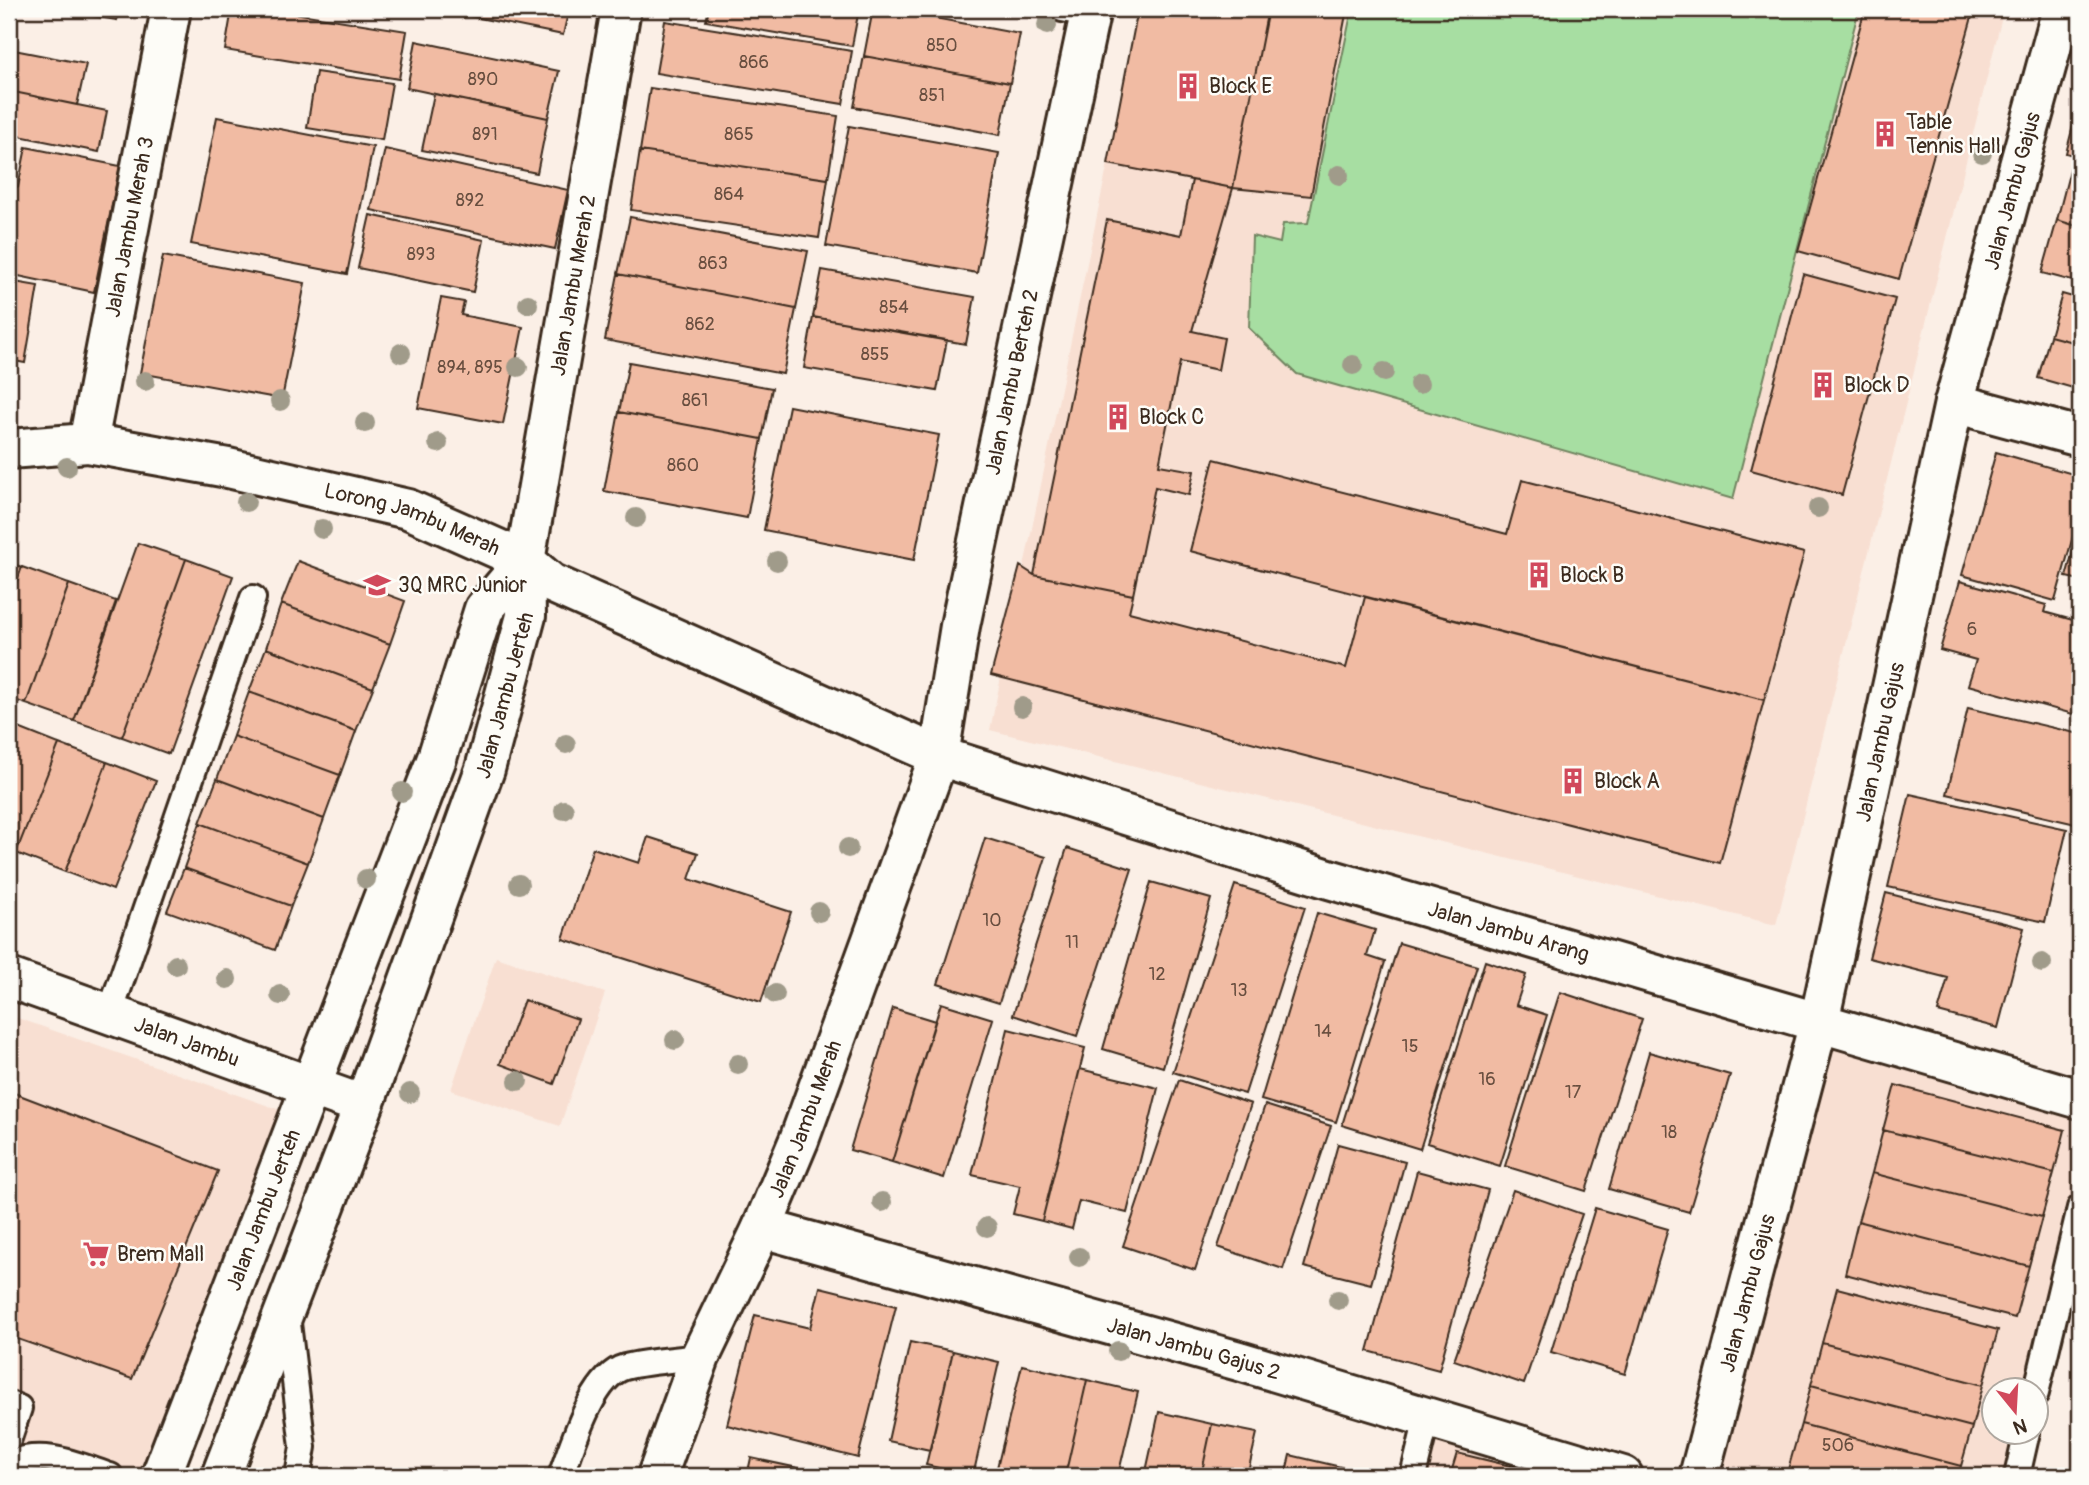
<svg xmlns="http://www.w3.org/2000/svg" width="2089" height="1485" font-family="Pangolin,sans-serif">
  <rect width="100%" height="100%" fill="#fbefe6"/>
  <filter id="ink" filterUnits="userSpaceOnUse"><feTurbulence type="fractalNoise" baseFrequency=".0143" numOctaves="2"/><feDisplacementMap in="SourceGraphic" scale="14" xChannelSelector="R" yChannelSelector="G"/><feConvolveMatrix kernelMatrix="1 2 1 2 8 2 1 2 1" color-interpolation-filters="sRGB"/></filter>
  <g filter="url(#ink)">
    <path fill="#f8dfd2" d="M1140 9H2004L1776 925 990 730Z
      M496 957 605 993 560 1126 451 1090Z
      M9 1015 286 1112 142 1476H9Z
      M1830 1043 2080 1117V1159L2026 1390H1994V1432L2016 1433 2005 1476H1716Z
      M1433 1437 1573 1476H1424Z"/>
    <path fill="#a7dea2" stroke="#718460" stroke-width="2" d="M1352 9H1859L1733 499 1297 374 1249 328 1252 236 1280 243 1283 224 1308 223Z"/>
    <path fill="#f1bba3" stroke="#3b2a1e" stroke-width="2" d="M50 9H119L117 20Z
      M232 9H269L407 31 399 79 225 50Z
      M435 9H569L563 35Z
      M709 9H859L852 46 706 21Z
      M873 9H887L1020 34 1010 83 864 56Z
      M1138 9H1268L1233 188 1108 164Z
      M1268 9H1347L1311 196 1233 188Z
      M1865 9H1943L1972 17 1899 279 1798 251Z
      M665 21 852 51 843 104 656 73Z
      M416 41 559 71 548 118 407 88Z
      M9 49 86 64 77 105 9 91Z
      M864 56 1010 83 1000 135 854 107Z
      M316 72 392 83 382 140 307 128Z
      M650 88 838 116 828 179 640 151Z
      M9 91 107 111 99 152 9 134Z
      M434 94 548 118 537 173 422 150Z
      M2080 99V157L2066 153Z
      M217 117 373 147 347 274 191 244Z
      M849 126 999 153 977 273 826 246Z
      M26 147 120 166 94 292 9 274V185L18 187Z
      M385 149 568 190 555 249 371 210Z
      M640 151 828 179 819 238 631 210Z
      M2071 166 2080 168V227L2057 220Z
      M1192 180 1233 188 1192 331 1224 338 1218 370 1180 362 1159 465 1194 471 1189 495 1155 487 1133 595 1034 575 1107 220 1181 235Z
      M370 215 484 240 473 292 358 268Z
      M630 217 808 251 796 309 618 274Z
      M2057 220 2080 227V283L2042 273Z
      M163 256 305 283 282 399 140 373Z
      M822 270 975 297 966 344 813 317Z
      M618 274 796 309 783 374 605 340Z
      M1803 274 1895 299 1842 495 1751 470Z
      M9 281 38 286 25 363 9 360Z
      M2062 294 2080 299V344L2050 336Z
      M441 298 464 302 461 315 523 327 503 424 418 408Z
      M813 317 947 340 937 391 804 368Z
      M2050 336 2080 344V390L2038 378Z
      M629 362 772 388 762 439 619 412Z
      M789 406 939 435 914 560 764 530Z
      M619 412 762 439 747 518 604 491Z
      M1996 452 2080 476V511L2055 601 1962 575Z
      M1214 459 1507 534 1522 480 1804 553 1764 700 1190 551Z
      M2080 526V580L2066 577Z
      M138 543 186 559 122 737 74 721Z
      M186 559 233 576 169 754 122 737Z
      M298 561 405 601 390 644 281 604Z
      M9 563 22 567 9 603Z
      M1020 566 1034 575 1133 595 1129 612 1346 668 1365 597 1764 700 1720 863 991 675Z
      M22 567 69 584 26 704 9 698V603Z
      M1960 581 2046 605 2044 612 2080 622V716L1968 685 1976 660 1940 650Z
      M69 584 116 601 74 721 26 704Z
      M281 604 390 644 373 688 266 648Z
      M266 648 373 688 356 731 249 692Z
      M249 692 356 731 340 775 233 736Z
      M1968 708 2080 734V825L1947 794Z
      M11 725 59 744 16 853 9 850V730Z
      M233 736 340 775 324 819 217 779Z
      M59 744 107 762 65 872 16 853Z
      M107 762 156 781 113 890 65 872Z
      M217 779 324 819 308 863 200 823Z
      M1910 794 2067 829 2045 922 1888 887Z
      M200 823 308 863 291 906 184 868Z
      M648 837 698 853 689 879 791 912 761 1002 563 939 593 848 639 863Z
      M985 838 1046 857 999 1003 938 984Z
      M1067 848 1132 869 1077 1036 1013 1015Z
      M184 868 291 906 275 950 167 911Z
      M1151 882 1211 899 1163 1067 1103 1049Z
      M1235 885 1305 907 1245 1094 1173 1072Z
      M1886 893 2024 928 1998 1028 1938 1012 1948 978 1869 958Z
      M1317 913 1375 930 1367 956 1385 962 1336 1122 1261 1100Z
      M1399 943 1477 966 1420 1149 1342 1125Z
      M1485 961 1526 975 1516 1005 1547 1015 1500 1166 1427 1143Z
      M1560 992 1642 1019 1586 1191 1505 1166Z
      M524 1000 578 1019 554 1084 500 1064Z
      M941 1003 993 1019 944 1178 892 1162Z
      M893 1008 935 1021 892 1162 850 1150Z
      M1008 1029 1085 1048 1042 1221 1013 1214 1020 1186 972 1175Z
      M1649 1052 1730 1075 1689 1212 1609 1189Z
      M1080 1069 1158 1088 1127 1213 1079 1201 1072 1229 1042 1221Z
      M1179 1080 1251 1104 1195 1270 1123 1246Z
      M1895 1085 2065 1130 2054 1173 1883 1130Z
      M9 1091 218 1171 132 1379 9 1336Z
      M1265 1105 1331 1126 1283 1269 1218 1247Z
      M1883 1130 2054 1173 2042 1217 1872 1173Z
      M1338 1144 1405 1162 1371 1284 1304 1267Z
      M1417 1171 1488 1190 1439 1370 1368 1351Z
      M1872 1173 2042 1217 2029 1266 1858 1221Z
      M1513 1190 1582 1214 1524 1384 1454 1360Z
      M1595 1208 1668 1229 1625 1374 1551 1352Z
      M1858 1221 2029 1266 2015 1318 1845 1274Z
      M820 1287 896 1306 858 1458 727 1425 755 1315 810 1328Z
      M1837 1288 1998 1330 1983 1385 1822 1343Z
      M910 1342 953 1351 930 1450 888 1441Z
      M1822 1343 1983 1385 1972 1427 1811 1385Z
      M953 1351 999 1362 973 1476 926 1465Z
      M1022 1365 1087 1380 1065 1476H995Z
      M1087 1380 1138 1392 1118 1476H1065Z
      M1811 1385 1972 1427 1961 1466 1801 1424Z
      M1159 1412 1212 1424 1201 1476H1145Z
      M1212 1424 1257 1433 1247 1476H1201Z
      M1801 1424 1961 1466 1958 1476H1799L1787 1473Z
      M1457 1453 1552 1476H1450Z
      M1290 1455 1379 1476H1285Z
      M751 1458 826 1474 825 1476H747Z"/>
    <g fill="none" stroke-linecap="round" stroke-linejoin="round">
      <g stroke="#3b2a1e" stroke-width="30">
        <path id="lane" d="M1062 9 1090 14
          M110 1013 253 598
          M287 1315 303 1447 298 1476
          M2036 1393 2080 1208
          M9 1404 19 1408 9 1438
          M9 1463C47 1450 74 1464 110 1476
          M561 1476C572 1447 592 1376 625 1367 649 1361 676 1360 700 1357
          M1413 1476 1427 1418
          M2017 1476 2027 1432"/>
      </g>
      <g stroke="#3b2a1e" stroke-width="44">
        <g id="street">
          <path d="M1954 403 2080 437"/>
          <path id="s1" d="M88 443 171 9"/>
          <path id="s2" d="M9 449 88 443 228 468 408 509 525 561 551 583 939 756 1329 879 2080 1099"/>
          <path id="s3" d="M525 561 621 9"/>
          <path id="s4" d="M9 978 363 1105"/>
          <path id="s5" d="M762 1228 1239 1361 1623 1476"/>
          <path id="s6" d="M657 1476 700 1357 762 1228 799 1140 939 756 960 626 1091 9"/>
          <path id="s7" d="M1699 1476 1819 1022 1954 403 2062 9"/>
        </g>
      </g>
      <g stroke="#3b2a1e" stroke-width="44">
        <g id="secondary">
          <path id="s8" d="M161 1476 437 758 484 609 525 561"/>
          <path id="s9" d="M221 1476 368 1094 485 769 526 616 525 561"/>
        </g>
      </g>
      <use href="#lane" stroke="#fdfcf7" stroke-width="24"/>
      <use href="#street" stroke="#fdfcf7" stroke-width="38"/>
      <use href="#secondary" stroke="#fdfcf7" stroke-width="38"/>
    </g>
    <g fill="#a09b8a">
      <circle cx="1047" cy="25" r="10"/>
      <circle cx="1982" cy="153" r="10"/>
      <circle cx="1339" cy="175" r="10"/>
      <circle cx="528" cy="304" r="10"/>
      <circle cx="401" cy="353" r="10"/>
      <circle cx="1353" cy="365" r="10"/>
      <circle cx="518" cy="367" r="10"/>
      <circle cx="1384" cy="372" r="10"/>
      <circle cx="145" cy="381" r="10"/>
      <circle cx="1419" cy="384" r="10"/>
      <circle cx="280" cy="401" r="10"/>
      <circle cx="365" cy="423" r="10"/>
      <circle cx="438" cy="443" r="10"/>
      <circle cx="67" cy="467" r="10"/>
      <circle cx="246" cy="502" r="10"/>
      <circle cx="1818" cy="508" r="10"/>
      <circle cx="636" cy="518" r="10"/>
      <circle cx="322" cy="529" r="10"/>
      <circle cx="777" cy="561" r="10"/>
      <circle cx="1022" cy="707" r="10"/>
      <circle cx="566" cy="744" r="10"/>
      <circle cx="402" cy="792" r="10"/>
      <circle cx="564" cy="810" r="10"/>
      <circle cx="848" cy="848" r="10"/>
      <circle cx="366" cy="879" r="10"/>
      <circle cx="519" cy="884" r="10"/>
      <circle cx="819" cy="912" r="10"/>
      <circle cx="2042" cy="963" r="10"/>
      <circle cx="176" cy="965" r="10"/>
      <circle cx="227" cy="979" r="10"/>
      <circle cx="775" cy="994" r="10"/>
      <circle cx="280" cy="995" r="10"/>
      <circle cx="675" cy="1040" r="10"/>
      <circle cx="738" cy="1064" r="10"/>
      <circle cx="518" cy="1081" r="10"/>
      <circle cx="410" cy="1093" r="10"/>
      <circle cx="882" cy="1202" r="10"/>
      <circle cx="987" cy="1227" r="10"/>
      <circle cx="1079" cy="1257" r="10"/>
      <circle cx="1338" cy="1300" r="10"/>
      <circle cx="1118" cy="1351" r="10"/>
    </g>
  </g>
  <defs>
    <g id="building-bare" transform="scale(2.1)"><path d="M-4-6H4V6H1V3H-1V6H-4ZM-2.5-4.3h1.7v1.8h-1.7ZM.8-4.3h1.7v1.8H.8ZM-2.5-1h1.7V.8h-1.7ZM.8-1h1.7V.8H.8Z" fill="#d1495b" stroke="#fdfcf7" stroke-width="2.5" paint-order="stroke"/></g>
    <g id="school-bare" transform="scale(2.1)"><path d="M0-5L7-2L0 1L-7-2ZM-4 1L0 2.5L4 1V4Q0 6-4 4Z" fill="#d1495b" stroke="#fdfcf7" stroke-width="2.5" paint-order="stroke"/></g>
    <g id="supermarket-bare" transform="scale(2.1)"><path d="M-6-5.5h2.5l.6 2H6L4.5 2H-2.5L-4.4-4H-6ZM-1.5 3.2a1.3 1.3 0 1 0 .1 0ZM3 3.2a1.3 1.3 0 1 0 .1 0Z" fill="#d1495b" stroke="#fdfcf7" stroke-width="2.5" paint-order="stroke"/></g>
  </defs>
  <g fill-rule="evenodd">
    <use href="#building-bare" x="1188" y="86"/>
    <use href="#building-bare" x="1885" y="134"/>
    <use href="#building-bare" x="1823" y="385"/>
    <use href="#building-bare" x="1118" y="417"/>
    <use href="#building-bare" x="1539" y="575"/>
    <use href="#school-bare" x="377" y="585"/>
    <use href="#building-bare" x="1573" y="781"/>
    <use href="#supermarket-bare" x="96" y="1254"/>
  </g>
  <g text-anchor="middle" stroke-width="5" stroke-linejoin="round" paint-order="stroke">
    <g font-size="18" fill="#684e3f">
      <text x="942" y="51">850</text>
      <text x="754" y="68">866</text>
      <text x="483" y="85">890</text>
      <text x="932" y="101">851</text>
      <text x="485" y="140">891</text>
      <text x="739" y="140">865</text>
      <text x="729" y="200">864</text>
      <text x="470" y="206">892</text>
      <text x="421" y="260">893</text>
      <text x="713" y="269">863</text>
      <text x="894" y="313">854</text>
      <text x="700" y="330">862</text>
      <text x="875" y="360">855</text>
      <text x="470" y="373">894, 895</text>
      <text x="695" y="406">861</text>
      <text x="683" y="471">860</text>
      <text x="1972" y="635">6</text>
      <text x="992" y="926">10</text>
      <text x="1072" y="948">11</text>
      <text x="1157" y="980">12</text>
      <text x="1239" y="996">13</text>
      <text x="1323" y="1037">14</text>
      <text x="1410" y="1052">15</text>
      <text x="1487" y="1085">16</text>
      <text x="1573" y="1098">17</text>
      <text x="1669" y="1138">18</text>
      <text x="1838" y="1451">506</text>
    </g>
    <g font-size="21" fill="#3b2a1e" stroke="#fdfcf7" text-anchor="start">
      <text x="1209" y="93">Block E</text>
      <text x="1906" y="129">Table<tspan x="1906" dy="24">Tennis Hall</tspan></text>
      <text x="1844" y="392">Block D</text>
      <text x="1139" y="424">Block C</text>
      <text x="1560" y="582">Block B</text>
      <text x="398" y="592">3Q MRC Junior</text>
      <text x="1594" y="788">Block A</text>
      <text x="117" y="1261">Brem Mall</text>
    </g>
    <g font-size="21" fill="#3b2a1e" stroke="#fdfcf7">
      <text dy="7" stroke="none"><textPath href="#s7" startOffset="1323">Jalan Jambu Gajus</textPath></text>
      <text dy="7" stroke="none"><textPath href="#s1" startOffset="220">Jalan Jambu Merah 3</textPath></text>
      <text dy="7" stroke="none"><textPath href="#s3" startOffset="280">Jalan Jambu Merah 2</textPath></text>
      <text dy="7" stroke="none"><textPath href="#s6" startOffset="1155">Jalan Jambu Berteh 2</textPath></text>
      <text dy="7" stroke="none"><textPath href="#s2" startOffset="413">Lorong Jambu Merah</textPath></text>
      <text dy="7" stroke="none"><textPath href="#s9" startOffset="831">Jalan Jambu Jerteh</textPath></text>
      <text dy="7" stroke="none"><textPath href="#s7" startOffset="756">Jalan Jambu Gajus</textPath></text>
      <text dy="7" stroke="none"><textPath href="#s2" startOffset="1589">Jalan Jambu Arang</textPath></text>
      <text dy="7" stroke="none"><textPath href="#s4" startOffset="189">Jalan Jambu</textPath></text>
      <text dy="7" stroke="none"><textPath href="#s6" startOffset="387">Jalan Jambu Merah</textPath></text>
      <text dy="7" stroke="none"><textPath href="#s8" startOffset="285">Jalan Jambu Jerteh</textPath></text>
      <text dy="7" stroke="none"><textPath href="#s7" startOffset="189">Jalan Jambu Gajus</textPath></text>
      <text dy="7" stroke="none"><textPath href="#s5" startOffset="448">Jalan Jambu Gajus 2</textPath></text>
    </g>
  </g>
  <rect width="2089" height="1485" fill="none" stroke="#fdfcf7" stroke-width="35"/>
  <rect x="18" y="18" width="2054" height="1450" fill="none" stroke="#3b2a1e" stroke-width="2.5" filter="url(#ink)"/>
  <g transform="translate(2015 1411) rotate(162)"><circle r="33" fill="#fdfcf7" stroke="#afa8a0" stroke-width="2"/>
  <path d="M0-5L12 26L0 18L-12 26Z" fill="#d1495b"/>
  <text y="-10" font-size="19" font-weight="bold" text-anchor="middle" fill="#3b2a1e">N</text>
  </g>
</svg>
